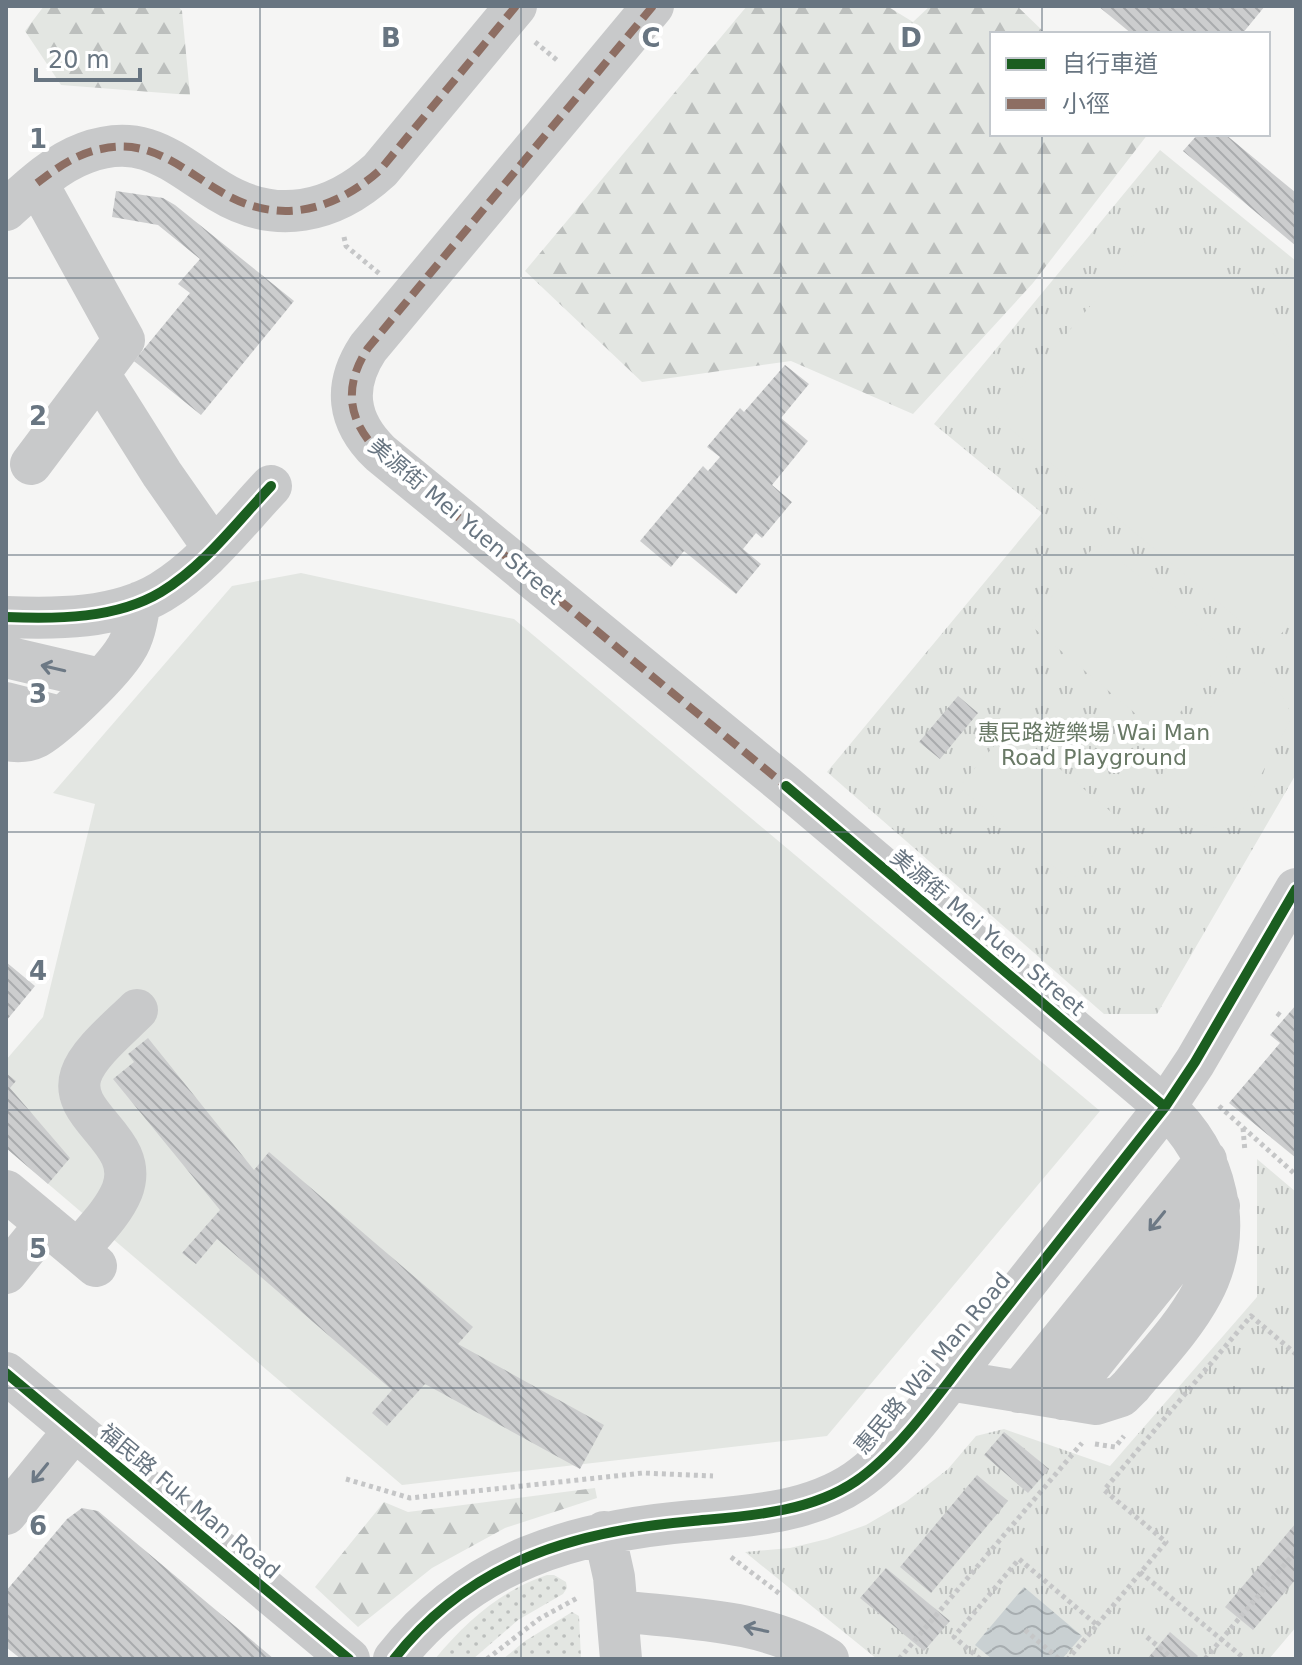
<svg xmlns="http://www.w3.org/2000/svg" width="1302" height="1665" font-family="'DejaVu Sans','Noto Sans TC',sans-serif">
  <defs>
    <pattern id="grass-dots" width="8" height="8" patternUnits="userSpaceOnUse" patternTransform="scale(2)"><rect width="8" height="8" fill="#e3e6e2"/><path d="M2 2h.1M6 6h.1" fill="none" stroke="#bcbfbd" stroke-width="1.8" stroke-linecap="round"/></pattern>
    <pattern id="forest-firs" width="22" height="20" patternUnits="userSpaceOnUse" patternTransform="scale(2)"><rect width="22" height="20" fill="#e3e6e2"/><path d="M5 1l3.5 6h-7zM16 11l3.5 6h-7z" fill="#bcbfbd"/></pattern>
    <pattern id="park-tufts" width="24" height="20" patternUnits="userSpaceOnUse" patternTransform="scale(2)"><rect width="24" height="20" fill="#e3e6e2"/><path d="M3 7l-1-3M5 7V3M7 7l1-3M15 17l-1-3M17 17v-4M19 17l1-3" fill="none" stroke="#bcbfbd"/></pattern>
    <pattern id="water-waves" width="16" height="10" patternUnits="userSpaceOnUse" patternTransform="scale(2)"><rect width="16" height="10" fill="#c9d0d2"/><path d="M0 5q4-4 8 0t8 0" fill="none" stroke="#a7adb0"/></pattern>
    <pattern id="building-back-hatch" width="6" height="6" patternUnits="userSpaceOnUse" patternTransform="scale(2)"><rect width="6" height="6" fill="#cccdce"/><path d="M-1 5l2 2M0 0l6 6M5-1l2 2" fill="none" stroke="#a9abad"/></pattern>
  </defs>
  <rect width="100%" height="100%" fill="#f5f5f4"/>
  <path fill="url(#grass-dots)" d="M547 1575H554L566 1582 567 1588 563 1594 518 1620 473 1659H435C465 1623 501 1590 547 1575Z
    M572 1612 579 1616 581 1659H503L525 1641Z"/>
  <path fill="url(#forest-firs)" d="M44 6H178L182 11 190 95 61 85 25 31Z
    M747 6H887L913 22 930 6H1017L1046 34H992V134H1148L1033 283 913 414 791 361 642 382 525 271Z
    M595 1488 597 1498 505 1528 432 1568 358 1627 315 1587 384 1502 408 1512Z"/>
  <path fill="url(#park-tufts)" d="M1160 150 1296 261V774L1157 1014H1104L827 772 1042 513 934 424Z
    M1257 1159 1296 1192V1627L1269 1659H877L745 1552 790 1548 827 1539 866 1525 907 1501 948 1469 976 1436 1004 1429 1110 1466 1257 1297Z"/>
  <path fill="#e3e6e2" d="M1152 233 1296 353V616L1271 646 996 417Z
    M1098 542 1230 653 1161 735 1029 624Z
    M301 573 514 619 1100 1111 827 1436 402 1485 6 1148V1060L43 1017 95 804 53 793 232 586Z
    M1246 678C1268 680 1289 695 1291 719L1240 814C1221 836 1206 829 1186 813 1167 798 1155 785 1167 760L1226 688 1235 681Z
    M1010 727 1122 821 1071 881 959 787Z"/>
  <path fill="url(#water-waves)" d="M1024 1587 1082 1636 1062 1659H992L975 1645Z"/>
  <path fill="url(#building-back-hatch)" d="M1098 6H1265L1242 34H1132Z
    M1198 134H1225L1296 193V246L1183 151Z
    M116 191 163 198 175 205 294 301 201 415 134 361 190 293 178 284 200 259 158 225 112 217Z
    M785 365 809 384 781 418 808 441 772 485 792 502 762 538 756 533 743 549 761 564 736 594 684 551 671 567 640 541 703 466 708 471 720 457 707 447 740 408 744 412Z
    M958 696 978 713 940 759 919 742Z
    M6 962 35 986 6 1021Z
    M1296 1005V1158L1229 1103 1280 1043 1270 1035Z
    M148 1038 254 1170 269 1152 473 1327 458 1344 604 1425 580 1469 425 1384 387 1426 372 1413 392 1390 217 1239 196 1264 182 1253 220 1210 113 1079 134 1062 128 1054Z
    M6 1073 16 1081 10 1088 70 1158 48 1184 6 1148Z
    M1004 1432 1049 1469 1028 1493 984 1455Z
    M977 1475 1008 1501 931 1593 900 1567Z
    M82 1508 98 1511 274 1659H21L6 1647V1591L67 1519Z
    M1296 1523V1579L1253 1630 1225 1607Z
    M886 1568 950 1621 924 1651 860 1598Z
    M1170 1632 1198 1656 1195 1659H1147Z"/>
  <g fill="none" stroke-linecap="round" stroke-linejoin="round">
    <path stroke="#c5c6c7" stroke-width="5" stroke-dasharray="4 4" stroke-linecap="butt" d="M535 42 558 61
      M344 237 346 246 381 275
      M1277 1013 1282 1017
      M1219 1106 1296 1175
      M1243 1128 1245 1152
      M1095 1444 1115 1447 1124 1436
      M346 1479 410 1498 643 1473 713 1476
      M731 1557 780 1594
      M1140 1572 1245 1659
      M1097 1625 1166 1542 1104 1490 1251 1316 1296 1354
      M1025 1630 1059 1659
      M1147 1637 1173 1659
      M487 1659 539 1619 579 1597
      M899 1659 1082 1443
      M980 1659 954 1637 1019 1559 1097 1625 1068 1659"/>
    <path stroke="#c8c9ca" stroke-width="42" d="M653 6 368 348C343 386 347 421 380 453L786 786 1165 1107C1217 1154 1236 1229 1202 1293 1184 1327 1155 1357 1131 1386L1121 1396 1096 1404 949 1380
      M6 210C29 189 55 164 85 153 144 131 173 163 219 191 276 226 333 213 380 170L516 6
      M99 374 162 474 213 547
      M31 464 124 340 37 183
      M6 617C57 619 116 619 161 592 204 566 237 522 271 486
      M6 657 100 679
      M6 703 61 717
      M6 740C16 742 27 742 37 737 59 724 113 671 126 649 135 635 137 618 140 602
      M6 1191 96 1266
      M78 1250C93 1232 113 1213 122 1191 142 1140 67 1118 81 1075 88 1053 120 1027 137 1010
      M6 1273 46 1224
      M6 1373 349 1659
      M1019 1392 1206 1160
      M1063 1399 1219 1206
      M6 1514 74 1431
      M604 1532 614 1577 621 1659
      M618 1611C688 1619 767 1619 828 1659
      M394 1659C471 1561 574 1531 693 1521 747 1516 809 1513 856 1481 900 1451 943 1388 977 1345 1039 1266 1102 1187 1165 1107L1195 1062 1296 889"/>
    <path stroke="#c5c6c7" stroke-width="5" stroke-dasharray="4 4" stroke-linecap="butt" d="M1205 1659 1296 1551"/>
    <path stroke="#8d6e63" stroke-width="8" stroke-dasharray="16 8" stroke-linecap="butt" d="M653 6 368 348C343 386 347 421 380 453L786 786
      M37 183C57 168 76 154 101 149 149 138 180 167 218 190 275 226 332 213 380 170L516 6"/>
    <g stroke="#fff" stroke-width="15">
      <path id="cycleway" d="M6 617C57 619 116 619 161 592 204 566 237 522 271 486
        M786 786 1165 1107
        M6 1373 349 1659
        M394 1659C471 1561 574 1531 693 1521 747 1516 809 1513 856 1481 900 1451 943 1388 977 1345 1039 1266 1102 1187 1165 1107L1195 1062 1296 889"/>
    </g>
    <use href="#cycleway" stroke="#1b5e20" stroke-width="10"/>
  </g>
  <defs><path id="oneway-shaft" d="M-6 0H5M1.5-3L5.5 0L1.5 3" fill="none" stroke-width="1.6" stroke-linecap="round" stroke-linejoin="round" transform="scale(2)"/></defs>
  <g stroke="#6d7985">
    <use href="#oneway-shaft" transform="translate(53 668) rotate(-167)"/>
    <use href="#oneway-shaft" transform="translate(1157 1221) rotate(129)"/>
    <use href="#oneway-shaft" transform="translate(40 1473) rotate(129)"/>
    <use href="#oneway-shaft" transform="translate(756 1629) rotate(-168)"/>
  </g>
  <path fill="none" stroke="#687581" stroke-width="2" stroke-opacity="0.55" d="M260 6V1659M521 6V1659M781 6V1659M1042 6V34M1042 134V1659M6 278H1296M6 555H1296M6 832H1296M6 1110H1296M6 1388H1296"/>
  <g text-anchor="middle" stroke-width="8" stroke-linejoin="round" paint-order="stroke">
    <g font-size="22" fill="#687581" stroke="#fff">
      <text transform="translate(466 521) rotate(40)" y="8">美源街 Mei Yuen Street</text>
      <text transform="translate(988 932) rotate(40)" y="8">美源街 Mei Yuen Street</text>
      <text transform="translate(932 1363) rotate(-50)" y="8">惠民路 Wai Man Road</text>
      <text transform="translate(190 1501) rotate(40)" y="8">福民路 Fuk Man Road</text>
    </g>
    <g font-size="22" fill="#697966" stroke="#fff">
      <text x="1094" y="740">惠民路遊樂場 Wai Man<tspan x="1094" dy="25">Road Playground</tspan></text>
    </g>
  </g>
  <g font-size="26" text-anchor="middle" font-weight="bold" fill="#687581" stroke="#fff" stroke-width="8" stroke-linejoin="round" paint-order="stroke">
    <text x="391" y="47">B</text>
    <text x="651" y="47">C</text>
    <text x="911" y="47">D</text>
    <text x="38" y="148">1</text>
    <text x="38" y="425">2</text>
    <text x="38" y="703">3</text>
    <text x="38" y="980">4</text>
    <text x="38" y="1258">5</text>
    <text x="38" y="1535">6</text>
  </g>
  <rect width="1302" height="1665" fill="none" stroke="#687581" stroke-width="16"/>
  <rect x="990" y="32" width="280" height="104" fill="#ffffff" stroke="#c3c8cd" stroke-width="2"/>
  <rect x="1006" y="58" width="40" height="12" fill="#1b5e20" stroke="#c3c8cd" stroke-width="2"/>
  <text x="1062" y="72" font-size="24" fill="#687581">自行車道</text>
  <rect x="1006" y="98" width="40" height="12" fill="#8d6e63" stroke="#c3c8cd" stroke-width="2"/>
  <text x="1062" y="112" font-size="24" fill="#687581">小徑</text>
  <path d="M36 68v12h104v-12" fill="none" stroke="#687581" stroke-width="4"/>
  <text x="48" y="68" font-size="24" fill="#687581" stroke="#ffffff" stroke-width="6" paint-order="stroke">20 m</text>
</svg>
